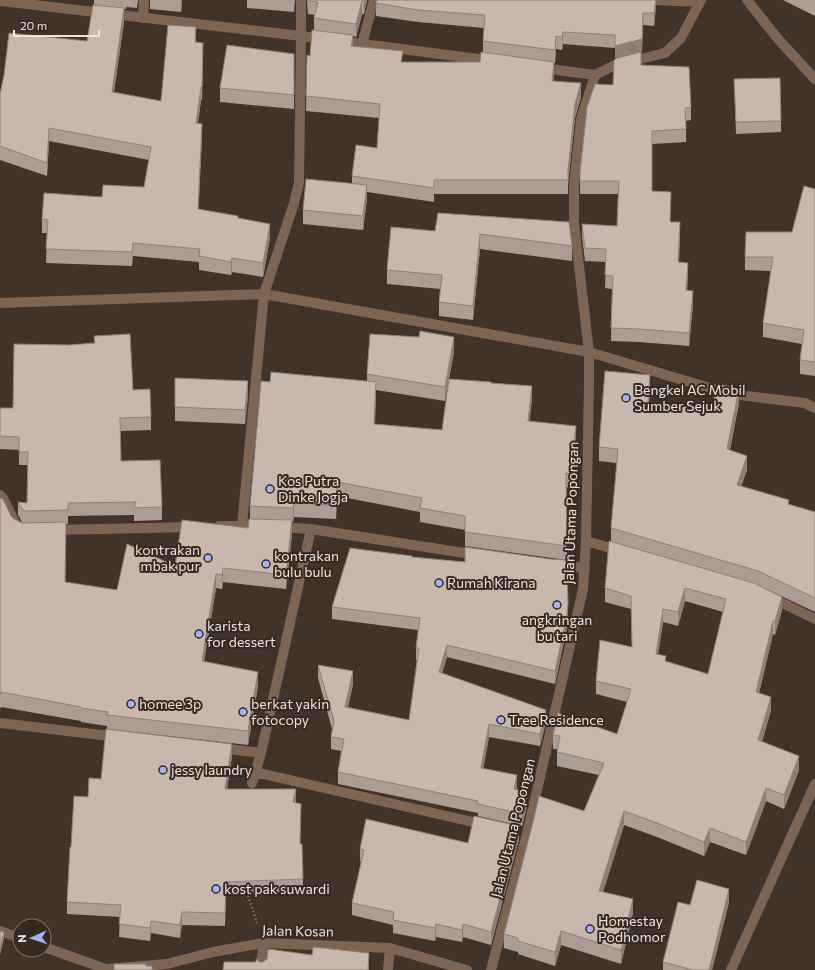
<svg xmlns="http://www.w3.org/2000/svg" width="815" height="970" font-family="Commissioner,sans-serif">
  <rect width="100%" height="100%" fill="#3f332a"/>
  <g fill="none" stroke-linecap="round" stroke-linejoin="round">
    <path stroke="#968c85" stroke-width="2.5" stroke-dasharray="1 3" stroke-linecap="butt" d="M247 892 257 923"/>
    <path stroke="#7d6553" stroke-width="10" d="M655 0 700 2
      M747 0 778 39 815 79
      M0 1 301 36 494 61
      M143 18 144 0
      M362 44 374 0
      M542 68 595 75
      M0 303 264 294 589 352 730 394 805 403 815 408
      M0 495 3 498 17 527 18 528
      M219 526H261
      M242 526 264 294 294 203 299 183 301 36V0
      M279 527 311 529 477 555
      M53 530 193 527
      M586 541 621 551
      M554 565 585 568
      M770 597 815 619
      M0 723 118 737
      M220 748 261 753
      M255 772 486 825
      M252 783 261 753 311 529
      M0 931 20 938
      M44 947 106 969
      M104 970 106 969 167 964 213 952 263 943 390 948 467 970
      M261 970 263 943
      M388 970 390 948
      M491 970 527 834 583 589 586 541 589 384V352L574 223V185L581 119 595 75 615 65 665 53 681 38 701 0
      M731 970 815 784"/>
  </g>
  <path fill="#ab9d94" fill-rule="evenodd" d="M94 0H138L137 8 126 7V9H124V22L114 92 161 101 196 42 203 56 202 100H201L198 123 202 137 198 209 238 218 270 238 263 277 232 272 231 275 199 270V262L133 256 132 266 46 263 47 233H42V219L102 197 144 187 149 160 49 141 47 176 0 160V94L87 41 94 5Z
    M150 0H182L181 12 150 9Z
    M247 0H295L294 12 247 8Z
    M307 0H367L364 14H362L356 37 353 36V46L403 62H480L483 53V41L484 28 418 22 376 16V3L656 0V7L654 26 643 25 642 52 615 58V48L563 44 562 50 556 49 555 63H554L553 81 581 97 575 118 568 184V194H434V202L367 192V199L363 230 303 224V210L352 183V176L377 148 379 118 306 111 307 55 310 56 314 30V18L315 15 308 14Z
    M783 0H815V16Z
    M294 54V109L220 102V88Z
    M641 65 691 107V120L686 121V142L652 144V191L670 222 680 236 679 262 688 276 687 290 693 304 689 346 639 342 611 341 612 289 605 288 606 262 585 261 582 237V224L617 226 618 194H580V172L613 85Z
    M734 79 781 121V132L736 134Z
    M815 189V376L800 374V360L802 344 763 337V323L771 271 745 270V257L792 232Z
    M438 213 572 246V261L480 249 473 320 439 316V302L441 289 387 284V270L435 231Z
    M94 336 133 390 151 417V430L120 431 121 461 162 507V520L134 521V515L68 516V524H66L65 582 117 590 175 566 248 528 250 519V506L270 382 367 381V374L454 351 449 379 491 383 532 400 529 421 576 440 571 488 566 487 567 560 465 546V530L420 522V512L337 496 336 519 294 517 293 522H292V535L286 589 223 582 222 589 216 588 204 661 258 686 248 745 107 729V726L81 722V721L1 707V708H0V498L11 516 14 519 22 522 18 515V502L27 503 28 465H19V450L0 449V408H13L69 345 94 343ZM448 386 442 430 375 424 376 390 445 401Z
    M650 389 649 402 712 410 739 403 730 450 747 470 741 486 789 505 815 512V612L758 585 754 584 782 610 775 635 773 634 759 693 771 710 762 742 799 770 784 809 766 801 746 855 710 842 704 856 657 837 624 825 603 892 633 913 621 964 561 945 555 966 518 954V952L504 948V934L584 811 599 775 557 766V749H553V735L617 734 627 702 596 694V681L632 647 631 609 605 602V588L611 541V528L617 463 599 461V447ZM685 601 723 612 708 674 666 661 658 654 663 622 678 626Z
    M248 395 245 424 175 421V407Z
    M412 557 568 618 566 632 555 684 447 657 442 673 546 722 540 746 489 737 483 769 517 788V790L527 806 522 826 478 816V813L338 784V772L341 751 331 749V737L332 729 318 678V665L353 684 348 707 409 720 417 660H416V648L418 630 332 619V607Z
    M232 756 227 789 296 802 300 844 303 879V891L226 895 225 926 182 925 180 938 151 933 150 941 119 937 120 917 67 914V902L71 847 88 797 101 779Z
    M519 839 491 945 463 937 462 942 436 937 435 941 393 933V925L352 915V903L361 862 360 861V849L468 843Z
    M729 902 712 970H663V962L690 905Z"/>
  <path fill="#8b8078" d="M181 0H182L181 12Z
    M364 0H367L364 14Z
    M656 0V7L654 26V13Z
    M362 1V14L356 37V24Z
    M124 8V22L112 105V92Z
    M643 13 642 52 615 58V46Z
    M196 27V41L195 55V42Z
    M563 32V44L562 50V37Z
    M353 35V49L351 46Z
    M556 36V49L555 63V50Z
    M554 62V76L552 95V81Z
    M581 83V97L575 118 568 184V170L575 104Z
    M201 87V100L196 137V123Z
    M202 124V137L198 223V209Z
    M49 128V141L47 176V163Z
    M367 185V199L363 230V216Z
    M680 222V236L678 276V262Z
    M270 224V238L263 277V263Z
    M480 234V249L473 320V306Z
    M232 258V272L231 275V262Z
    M688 263V276L686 303V290Z
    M693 291V304L689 346V333Z
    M454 337V351L445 401V387Z
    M650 375V389L648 416V402Z
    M248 381V395L245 424V410Z
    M376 382V396L374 438V424Z
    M532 386V400L528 435V421Z
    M739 389V403L727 463V449Z
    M576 426V440L571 488V474Z
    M747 456V470L737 499V485Z
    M337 482V496L336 519V505Z
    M294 503V517L293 522V508Z
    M292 520V535L286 589V575Z
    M66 522V537L65 596V582Z
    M223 568V582L222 589V575Z
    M216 574V588L202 675V661Z
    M685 588V601L678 626V612Z
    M782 597V610L775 635V621Z
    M568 605V618L566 632 555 684V671Z
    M663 609V622L656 667V654Z
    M773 621V634L756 706V692Z
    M447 645V657L439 684V672Z
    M353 671V684L345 719V707Z
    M258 672V686L248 745V731Z
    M771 697V710L758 754V740Z
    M546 710V722L540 746V734Z
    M489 724V737L481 781V768Z
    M232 744V756L225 802V789Z
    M799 756V770L784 809V795Z
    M517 775V788L514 802V789Z
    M766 788V801L746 855V842Z
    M296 789V802L293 815V802Z
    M527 793V806L522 826V814Z
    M624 811V825L599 905V891Z
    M519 826V839L491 945V932Z
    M710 828V842L704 856V842Z
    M729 889V902L712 970H709Z
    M633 899V913L621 964V950Z
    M182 912V925L180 938V925Z
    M151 921V933L150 941V928Z
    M436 924V937L435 941V928Z
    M463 924V937L462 942V930Z
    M561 931V945L555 966V952Z
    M4 932V939L0 955V948Z
    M369 953V970H368Z"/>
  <path fill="#c7b7ac" stroke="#8b8078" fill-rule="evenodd" d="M307 0H364V1H362L356 24 314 18 318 2 308 1Z
    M377 0H656L654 13H643L642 39 615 46V35L563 32 562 37 556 36 555 50 483 41 485 15 418 10 376 3Z
    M93 5 124 8 112 92 161 101 168 25 196 27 195 42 203 43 202 87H201L196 123 202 124 198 209 238 216V218L270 224 263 263 232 258 231 262 199 256 200 249 133 243 132 252 46 249 48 220 42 219 44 193 102 197 103 185 144 187 151 147 49 128 47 163 0 146V94L4 75 9 33 87 41Z
    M312 30 353 35 351 46 403 51 401 62H480L481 52 554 62 552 81 581 83 575 104 568 170V180H434V188L352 176 356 145 377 148 380 104 306 96 307 55 310 56Z
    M227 45 294 54V95L220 88Z
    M641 52V65L689 67 691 107 685 108 686 129 652 131V191L671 192 670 222H680L678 262 688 263 686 290 693 291 689 333 639 329 611 328 613 276 605 275 606 249 585 248 582 224 617 226 619 181H580V172L587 107 595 84 613 85 614 60 617 58Z
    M780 78 781 121 736 122 734 79Z
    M306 179 367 185 363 216 303 210Z
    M804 186 815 189V362L800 360 804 330 763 323 773 257H745L746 232H792Z
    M438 213 569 222 572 246 480 234 473 306 439 302 442 275 387 270 391 227 435 231Z
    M420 331 454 337 445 387 367 374 370 334 419 337Z
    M130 334 133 390 150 389 151 417 120 418 121 461 160 460 162 507 134 508 136 502 68 503V510L26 511 22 509 18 502 27 503 28 452H19V437L0 436V408H13L14 344 69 345 95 343 94 336Z
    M605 371 650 375 648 402 712 410 717 384 739 389 727 449 747 456 737 485 789 500 788 504 815 512V598L758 571 611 528 618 449 599 447Z
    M271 372 376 382 374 424 442 430 449 379 491 382V383L532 386 528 421 576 426 571 474 566 473 567 546 465 532V516L420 508 422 498 337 482 336 505 294 503 293 508 250 506 261 381 270 382Z
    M175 378 248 381 245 410 175 407Z
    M0 498 3 499 11 516 14 519 22 523 66 522 65 582 117 590 127 544 175 566 182 520 248 528 249 519 292 520 286 575 223 568 222 575 216 574 202 661 258 672 248 731 107 715 108 712 81 708V707L1 692V694L0 693Z
    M609 541 754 583 782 597 775 621H773L756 692 771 697 758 740 799 756 784 795 766 788 746 842 710 828 704 842 657 823 624 811 599 891 633 899 621 950 561 931 555 952 518 941V938L504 934 533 822 539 796 584 811 604 763 557 752 560 736 553 735 558 713 617 734 631 689 596 681 600 640 632 647 631 596 605 588ZM685 588 726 599 708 674 665 661 666 656 656 654 663 609 678 612Z
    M465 547 550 559 567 560 568 605 566 620 555 671 447 645 439 672 546 710 540 734 489 724 481 768 517 775 514 789 527 793 522 814 478 804V801L338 772 344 739 331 737 334 721 318 665 353 671 345 707 409 720 419 648H416L420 618 332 607 350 548 412 556V557L465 562Z
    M106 729 232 744 225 789H296L293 802 301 804 300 844H302L303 879 226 882 225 913 182 912 180 925 151 921 150 928 119 924 121 905 67 902 70 847H71L74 796 88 797 89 778 101 779Z
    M474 816 519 826 491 932 463 924 462 930 436 924 435 928 393 920 394 912 352 903 364 850 360 849 366 819 468 843Z
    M697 880 729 889 709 970H693L663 962 678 902 690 905Z
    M0 931 4 932 0 948Z
    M313 947 369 953 368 970H223L224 962H256V959L260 962H263L267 959 268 949 312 955Z
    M114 964H146V966H152V970H114Z"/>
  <g fill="#a4b2fc" stroke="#352920" stroke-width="1.5">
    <circle cx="626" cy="398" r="4"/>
    <circle cx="270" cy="489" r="4"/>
    <circle cx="208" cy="558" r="4"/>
    <circle cx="266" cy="564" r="4"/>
    <circle cx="439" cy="583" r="4"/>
    <circle cx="557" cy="605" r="4"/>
    <circle cx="199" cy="634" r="4"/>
    <circle cx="131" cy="704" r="4"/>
    <circle cx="243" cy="712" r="4"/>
    <circle cx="501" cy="720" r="4"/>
    <circle cx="163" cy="770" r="4"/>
    <circle cx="216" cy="889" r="4"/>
    <circle cx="590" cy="929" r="4"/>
  </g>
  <g text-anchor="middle" stroke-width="4" stroke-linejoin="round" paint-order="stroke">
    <g font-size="14" fill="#ede4df" stroke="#352920" text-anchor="start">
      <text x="634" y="395">Bengkel AC Mobil<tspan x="634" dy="16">Sumber Sejuk</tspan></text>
      <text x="278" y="486">Kos Putra<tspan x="278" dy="16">Dinke Jogja</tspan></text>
      <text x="200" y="555" text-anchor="end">kontrakan<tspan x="200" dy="16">mbak pur</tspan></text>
      <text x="274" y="561">kontrakan<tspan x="274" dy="16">bulu bulu</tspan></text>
      <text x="447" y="588">Rumah Kirana</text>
      <text x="557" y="625" text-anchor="middle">angkringan<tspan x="557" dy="16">bu tari</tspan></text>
      <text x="207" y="631">karista<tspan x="207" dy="16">for dessert</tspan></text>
      <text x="139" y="709">homee 3p</text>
      <text x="251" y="709">berkat yakin<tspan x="251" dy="16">fotocopy</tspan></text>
      <text x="509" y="725">Tree Residence</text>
      <text x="171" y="775">jessy laundry</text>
      <text x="224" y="894">kost pak suwardi</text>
      <text x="598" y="926">Homestay<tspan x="598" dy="16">Podhomor</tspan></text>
    </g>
    <g font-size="14" fill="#ede4df" stroke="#352920">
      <text transform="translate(571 513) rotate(-88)" y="5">Jalan Utama Popongan</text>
      <text transform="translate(513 828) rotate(-76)" y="5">Jalan Utama Popongan</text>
      <text transform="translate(298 931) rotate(1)" y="5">Jalan Kosan</text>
    </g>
  </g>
  <g transform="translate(32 938) rotate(267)"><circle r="19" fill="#352920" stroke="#7f746c"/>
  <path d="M0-3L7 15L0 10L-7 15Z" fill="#a4b2fc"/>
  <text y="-6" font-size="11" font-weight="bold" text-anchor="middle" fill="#ede4df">N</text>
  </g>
  <path d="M14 30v6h85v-6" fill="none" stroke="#ede4df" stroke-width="2"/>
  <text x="20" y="30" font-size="12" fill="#ede4df" stroke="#352920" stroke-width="3" paint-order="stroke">20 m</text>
</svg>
